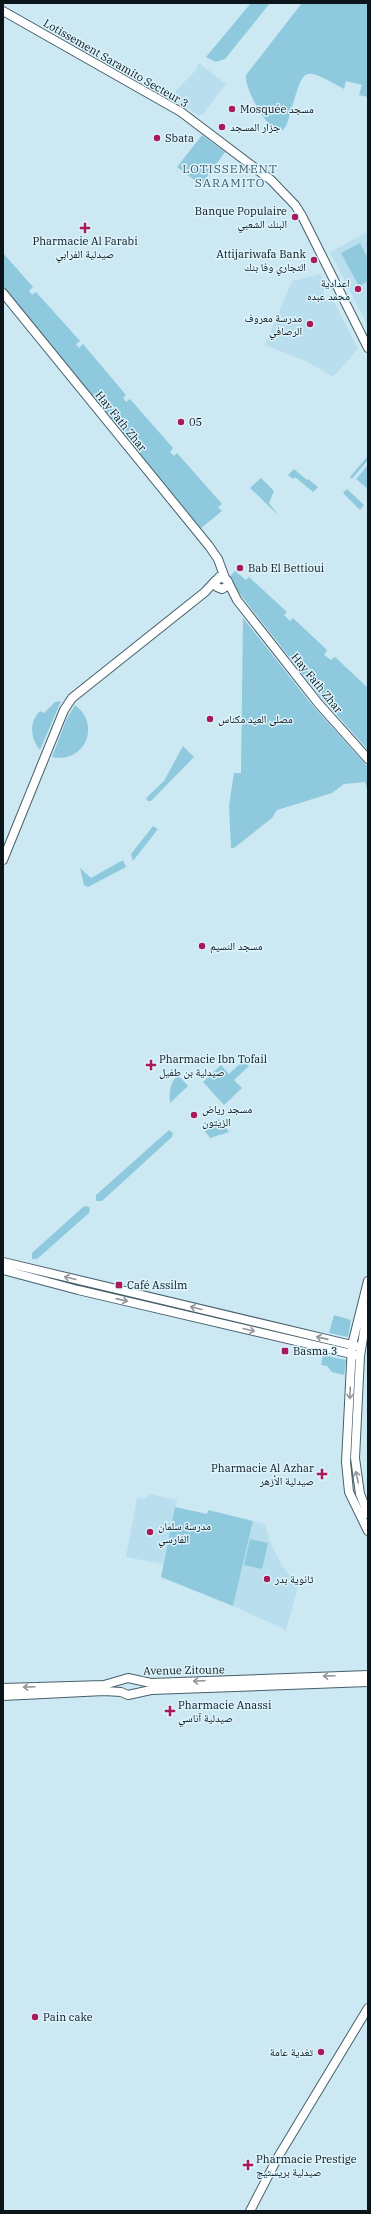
<svg xmlns="http://www.w3.org/2000/svg" width="371" height="2214" font-family="'IBM Plex Serif','Noto Naskh Arabic',serif">
  <rect width="100%" height="100%" fill="#cce8f3"/>
  <path fill="#b9deed" d="M199 63 226 84 202 115H198L171 96 195 71Z
    M368 232V326L330 252Z
    M320 274 327 288 323 292 329 302 332 298 358 349 333 377 306 361 265 345 292 281Z
    M150 1494 177 1500 163 1564 126 1557 137 1498 145 1499Z
    M253 1521 265 1524 269 1539 281 1564 289 1575 299 1583 286 1630 233 1606Z"/>
  <path fill="#8ec9de" d="M251 3H270L225 59 216 62 206 57Z
    M302 3H368V97L359 95 362 85 346 81 344 89C300 65 305 67 290 113 289 118 287 126 283 130 278 129 273 128 269 124 261 116 244 86 246 75Z
    M202 135 225 152 201 185 177 167Z
    M360 243 368 259V281L359 286 341 253Z
    M3 253 33 287 29 291 32 295 36 292 80 341 76 344 79 348 83 344 126 395 123 398 126 402 130 399 173 448 170 452 174 456 177 453 222 504 218 507 222 511 200 529 3 286Z
    M367 457 368 460 352 479 350 477Z
    M368 465V489L356 479Z
    M294 469 307 480 308 479 318 487 313 492 295 477 293 479 288 475Z
    M261 478 274 491 269 503 279 516 250 488Z
    M347 489 364 505 360 510 343 493Z
    M235 571 246 580 249 577 287 612 284 615 290 621 293 618 327 650 324 655 331 660 335 657 368 688V750L320 696 236 589 230 576Z
    M243 618 312 705 368 767V793L365 782 344 784 332 793 277 810 272 818 234 848H231L229 805 234 773H241Z
    M61 701 40 750C30 738 29 722 40 711L44 713 55 702Z
    M75 705C102 725 84 764 52 757L67 718Z
    M183 746 194 757 151 801H148L146 798 164 781Z
    M153 826 158 829 133 861 131 854Z
    M123 860 126 867 88 887 84 885 80 868 91 878Z
    M244 1060 249 1066 234 1080 242 1088 224 1105 203 1082 221 1065 229 1074Z
    M178 1075 188 1086 170 1103C169 1093 170 1082 178 1075Z
    M219 1119 229 1132 210 1138 205 1131Z
    M169 1130 173 1133 172 1137 102 1201H96V1195Z
    M87 1206 90 1208 89 1213 37 1259H32V1253L83 1207Z
    M334 1315 351 1320 348 1337 329 1333Z
    M323 1355 346 1360 344 1375 332 1372 327 1366 321 1365Z
    M175 1507 207 1514 208 1510 253 1521 233 1606 161 1577Z
    M250 1539 268 1543 262 1569 244 1565Z"/>
  <g fill="none" stroke-linecap="round" stroke-linejoin="round">
    <g stroke="#47606a" stroke-width="10">
      <path id="secondary" d="M3 11 181 112 271 180 295 205 302 216 368 348
        M3 293 209 546 218 559 225 578
        M228 582 227 586 222 589 217 587 215 584 219 577 227 580 237 600 318 703 368 759
        M3 860 64 710 72 698 205 592 216 580
        M3 1262 360 1347
        M3 1270 78 1290 360 1356
        M368 1281 352 1345 346 1462 349 1492 368 1531
        M368 1307 360 1356 355 1458 360 1494 368 1514
        M3 1688 104 1685 128 1678 151 1683 368 1675
        M3 1696 104 1691 121 1692 128 1695 151 1690 368 1682
        M250 2211 278 2157 368 2008"/>
    </g>
    <use href="#secondary" stroke="#fff" stroke-width="8"/>
  </g>
  <defs><path id="oneway-shaft" d="M-6 0H5M1.5-3L5.5 0L1.5 3" fill="none" stroke-width="1.6" stroke-linecap="round" stroke-linejoin="round"/></defs>
  <g stroke="#929698">
    <use href="#oneway-shaft" transform="translate(70 1278) rotate(-166)"/>
    <use href="#oneway-shaft" transform="translate(122 1300) rotate(13)"/>
    <use href="#oneway-shaft" transform="translate(196 1308) rotate(-166)"/>
    <use href="#oneway-shaft" transform="translate(249 1330) rotate(14)"/>
    <use href="#oneway-shaft" transform="translate(322 1338) rotate(-167)"/>
    <use href="#oneway-shaft" transform="translate(350 1393) rotate(93)"/>
    <use href="#oneway-shaft" transform="translate(357 1477) rotate(-102)"/>
    <use href="#oneway-shaft" transform="translate(329 1676) rotate(178)"/>
    <use href="#oneway-shaft" transform="translate(199 1681) rotate(178)"/>
    <use href="#oneway-shaft" transform="translate(29 1687) rotate(178)"/>
  </g>
  <g fill="#a91a58" stroke="#ddf4fd" stroke-width="1.5">
    <circle cx="232" cy="109" r="4"/>
    <circle cx="222" cy="127" r="4"/>
    <circle cx="157" cy="138" r="4"/>
    <circle cx="295" cy="217" r="4"/>
    <path d="M83 222h4v4h4v4h-4v4h-4v-4h-4v-4h4z"/>
    <circle cx="314" cy="260" r="4"/>
    <circle cx="358" cy="289" r="4"/>
    <circle cx="310" cy="324" r="4"/>
    <circle cx="181" cy="422" r="4"/>
    <circle cx="240" cy="568" r="4"/>
    <circle cx="210" cy="719" r="4"/>
    <circle cx="202" cy="946" r="4"/>
    <path d="M149 1059h4v4h4v4h-4v4h-4v-4h-4v-4h4z"/>
    <circle cx="194" cy="1115" r="4"/>
    <rect x="115" y="1281" width="8" height="8" rx="2"/>
    <rect x="281" y="1347" width="8" height="8" rx="2"/>
    <path d="M320 1468h4v4h4v4h-4v4h-4v-4h-4v-4h4z"/>
    <circle cx="150" cy="1532" r="4"/>
    <circle cx="267" cy="1579" r="4"/>
    <path d="M168 1705h4v4h4v4h-4v4h-4v-4h-4v-4h4z"/>
    <circle cx="35" cy="2017" r="4"/>
    <circle cx="321" cy="2052" r="4"/>
    <path d="M246 2159h4v4h4v4h-4v4h-4v-4h-4v-4h4z"/>
  </g>
  <g text-anchor="middle" stroke-width="3" stroke-linejoin="round" paint-order="stroke">
    <g font-size="11" fill="#0c161a" stroke="#ddf4fd">
      <text transform="translate(116 63) rotate(30)" y="4">Lotissement Saramito Secteur 3</text>
      <text transform="translate(121 421) rotate(51)" y="4">Hay Fath Zhar</text>
      <text transform="translate(317 683) rotate(51)" y="4">Hay Fath Zhar</text>
      <text transform="translate(184 1670) rotate(-1)" y="4">Avenue Zitoune</text>
    </g>
    <g font-size="11" fill="#0c161a" stroke="#ddf4fd" text-anchor="start">
      <text x="240" y="113">Mosquée مسجد</text>
      <text x="230" y="131">جزار المسجد</text>
      <text x="165" y="142">Sbata</text>
      <text x="287" y="215" text-anchor="end">Banque Populaire<tspan x="287" dy="13">البنك الشعبي</tspan></text>
      <text x="85" y="245" text-anchor="middle">Pharmacie Al Farabi<tspan x="85" dy="13">صيدلية الفرابي</tspan></text>
      <text x="306" y="258" text-anchor="end">Attijariwafa Bank<tspan x="306" dy="13">التجاري وفا بنك</tspan></text>
      <text x="350" y="287" text-anchor="end">اعدادية<tspan x="350" dy="13">محمد عبده</tspan></text>
      <text x="302" y="322" text-anchor="end">مدرسة معروف<tspan x="302" dy="13">الرصافي</tspan></text>
      <text x="189" y="426">05</text>
      <text x="248" y="572">Bab El Bettioui</text>
      <text x="218" y="723">مصلى العيد مكناس</text>
      <text x="210" y="950">مسجد النسيم</text>
      <text x="159" y="1063">Pharmacie Ibn Tofail<tspan x="159" dy="13">صيدلية بن طفيل</tspan></text>
      <text x="202" y="1113">مسجد رياض<tspan x="202" dy="13">الزيتون</tspan></text>
      <text x="127" y="1289">Café Assilm</text>
      <text x="293" y="1355">Basma 3</text>
      <text x="314" y="1472" text-anchor="end">Pharmacie Al Azhar<tspan x="314" dy="13">صيدلية الأزهر</tspan></text>
      <text x="158" y="1530">مدرسة سلمان<tspan x="158" dy="13">الفارسي</tspan></text>
      <text x="275" y="1583">ثانوية بدر</text>
      <text x="178" y="1709">Pharmacie Anassi<tspan x="178" dy="13">صيدلية آناسي</tspan></text>
      <text x="43" y="2021">Pain cake</text>
      <text x="313" y="2056" text-anchor="end">تغدية عامة</text>
      <text x="256" y="2163">Pharmacie Prestige<tspan x="256" dy="13">صيدلية بريستيج</tspan></text>
    </g>
    <g font-size="12" letter-spacing="1" fill="#435c66" stroke="#ddf4fd">
      <text x="230" y="173">LOTISSEMENT<tspan x="230" dy="14">SARAMITO</tspan></text>
    </g>
  </g>
  <rect width="371" height="2214" fill="none" stroke="#0c161a" stroke-width="8"/>
</svg>
